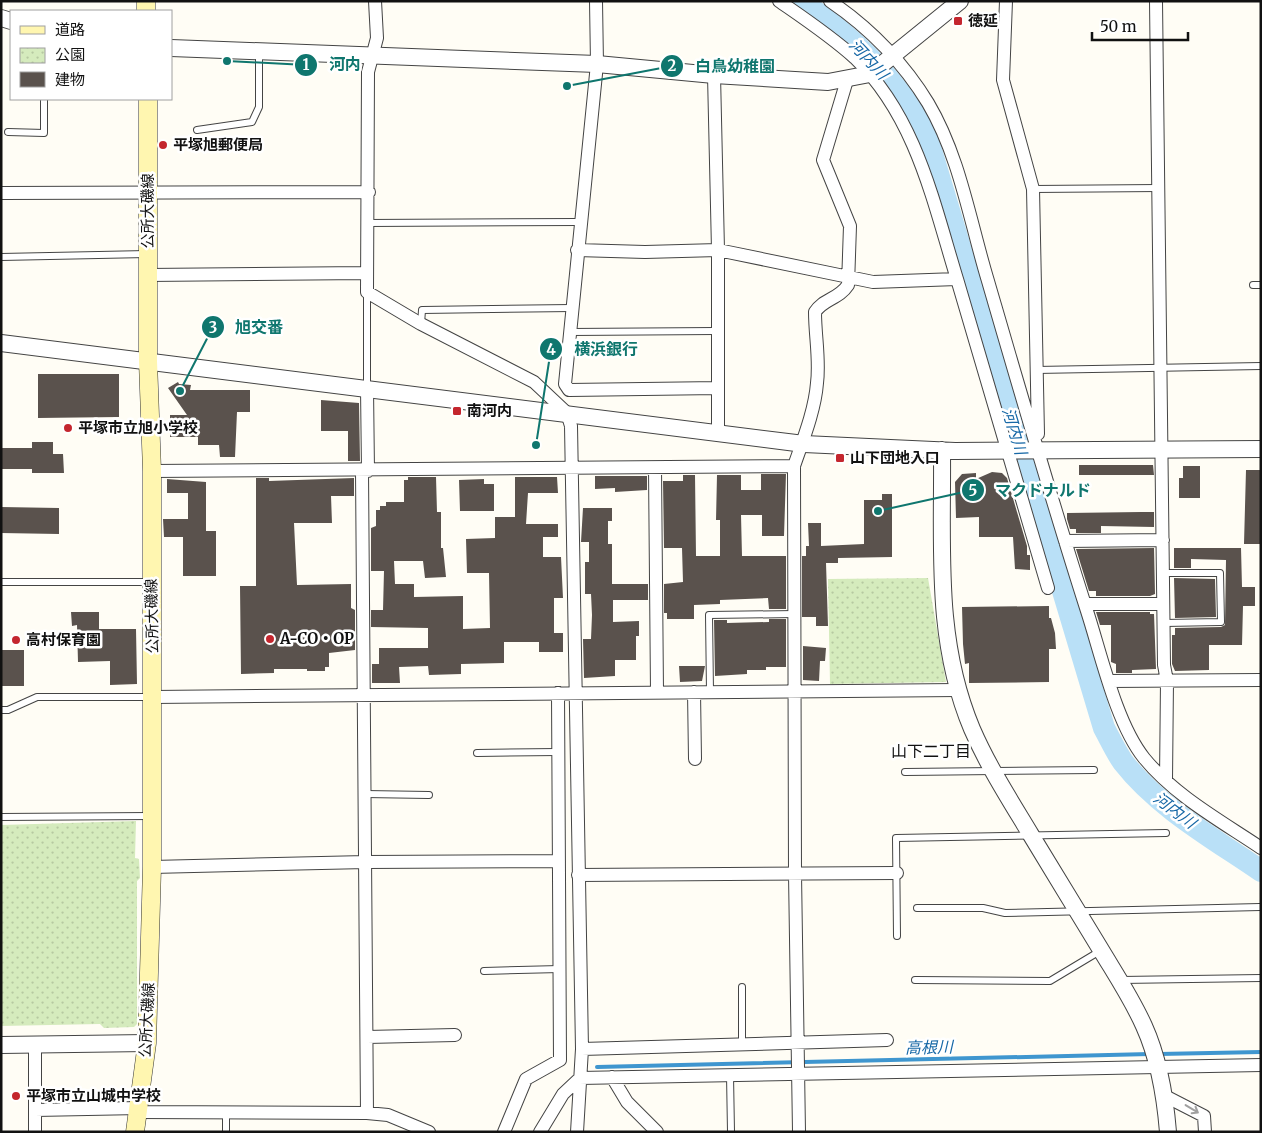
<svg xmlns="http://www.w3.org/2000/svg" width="1262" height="1133" font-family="Merriweather,'Noto Sans JP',serif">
  <defs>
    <pattern id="park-dots" width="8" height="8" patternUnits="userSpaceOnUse" patternTransform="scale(1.25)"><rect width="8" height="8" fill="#d5ebbd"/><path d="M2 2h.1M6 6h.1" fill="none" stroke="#b6c8a1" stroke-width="1.8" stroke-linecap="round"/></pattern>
  </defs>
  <rect width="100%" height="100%" fill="#fffdf5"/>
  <path fill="url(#park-dots)" d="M928 578 946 682 830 684 828 579Z
    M136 821 135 858 139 859 140 878 137 881V1024L134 1027 104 1028 100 1024 1 1026V825Z"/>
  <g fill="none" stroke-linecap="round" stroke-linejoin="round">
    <path stroke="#3f96cf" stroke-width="4" d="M1159 1054 1261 1052
      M597 1067 1150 1054"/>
    <path stroke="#b9e0f7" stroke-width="22" d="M801 1C855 39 891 73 925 130L1104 728C1110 739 1116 752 1123 762 1159 808 1213 838 1261 871"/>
  </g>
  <path fill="#5a524d" d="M38 374H119V417L38 418Z
    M178 382 179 384 191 385 190 390H250V412H237L235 457H220L219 445H198V437H170V415H187L168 388Z
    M321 400 359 403 360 461H348V431H321Z
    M32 442H53V454H63L64 473H32V469H1V448H32Z
    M1079 465H1153L1154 475H1079Z
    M1183 466H1200V498H1179V478H1183Z
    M1246 470H1261V544H1244Z
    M992 472 1002 473 1007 478 1027 546V555H1030V570L1015 569 1013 537H979V517L956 518 955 482 962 474 976 473V479Z
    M761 474H786L784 536H762V515H741L742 556H786V609H769L768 598 720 600V604L694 605V619H667V613H664V584L683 582 682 548H664L663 481H683V475H695L696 556H720V520H716L717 475H741V490H761Z
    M595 476H647V490L615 492V488L595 489Z
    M408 477H436L437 512H441V548H443L446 577 425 578 423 561H394L395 584H414V597L463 596V629L490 628 489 573H467L466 539 495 538V517H515V477H557L558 493H528L526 524H558V537H543V557H561L563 598H554V633H563V652H539V642H504V663L461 664V674L429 675 428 666 399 667 400 683H372V664H379V648H428V628L371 627V610H383L384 571H371V528L376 526V510H380V506H386V502H404V480H408Z
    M256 478H269V481L354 478V496H331L332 523H294L297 585 351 584V608L355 610V650L329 653V667H325V671H307V669H274V673L241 674 240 586H256Z
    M167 479 206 482V531H216V576H183V537H164L163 519H188V493H167Z
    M484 479V484H494V511H460L459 480Z
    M882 494H892V557L838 558V563H826L828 626H816V617H802V556H806V546H809L808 523H821V546L864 544V500H882Z
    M1 507 59 508V534L1 533Z
    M583 508H612V521H608V544H612V584H648V600H613V622L639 621V636H636V660H615V676L584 678 583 639H591L592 615 591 594H585V562H589V542H581Z
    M1141 512H1154V527L1101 526V533H1076V529H1070L1067 519V513Z
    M1154 548 1155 594 1150 596H1096V591H1089L1076 549Z
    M1174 548H1241L1242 587H1255V606H1243L1242 645H1209V670L1175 671 1172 664V635H1175V628L1221 627 1225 625 1226 560 1191 559V568H1174Z
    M1174 578 1215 579 1216 617 1175 618Z
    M1049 606V618H1051L1055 633 1056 649H1049V682L969 683V663L965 664 963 644 962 607Z
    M71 612H99V629H136L137 684 110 685V661L78 662 77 625 72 626Z
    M1096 612H1150V614H1154L1156 669 1132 670V673H1116V664L1111 662V625H1100Z
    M769 619H786V667H766V670H747V674L715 676 714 620H727V623L769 622Z
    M803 646 826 648 825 661H820L819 681 803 680Z
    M1 650H24V686H1Z
    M679 666H705L702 681 680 682Z"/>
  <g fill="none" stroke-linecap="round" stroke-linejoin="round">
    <g stroke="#444" stroke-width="8">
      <path id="service" d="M197 130 252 122 259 107V53
        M8 132 44 133V99
        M1033 189 1159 188
        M367 223 580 222
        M1 257 147 254
        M1253 285H1261
        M421 324 422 310 572 308
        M570 332 716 331
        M1036 370 1261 366
        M367 388V292
        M1163 573H1220L1221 622 1164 623
        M1 582H150
        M710 692 709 615 795 614
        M1 710H8L37 697H152
        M477 753 558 752
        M905 772 1094 770
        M365 794 429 795
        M1 817 151 816
        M917 908H983L1005 913 1260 907
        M897 936 896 838 1166 833
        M484 971 560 969
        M915 980 1050 981 1100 951
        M1121 980 1261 978
        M742 987V1044
        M730 1075 731 1132
        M226 1132V1113"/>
    </g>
    <g stroke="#444" stroke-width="14">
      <path id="minor" d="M375 1 377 38 368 72 367 292 421 324 534 382 567 413 571 426 582 1049 577 1132
        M596 1 597 64 565 384 569 390 718 388
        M779 1C805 19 832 37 855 58 916 117 933 201 957 279
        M830 1C871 29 903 62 928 103 960 157 970 222 988 281 1020 391 1052 502 1087 611 1101 654 1116 723 1144 758 1175 796 1221 821 1261 848
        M1006 1 1003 80 1033 189 1038 434
        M1156 1 1164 665 1167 681 1166 780
        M714 75 718 250V433
        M1 193 369 192
        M577 250 645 252 718 250 873 282 957 279 1048 588
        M147 275 366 273
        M367 388 368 471
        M655 468 657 692
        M152 471 794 466
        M1065 541 1163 540
        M1085 604H1163
        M1109 681 1261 680
        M694 692 695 759
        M153 697 958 690
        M152 867 366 862 559 861
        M578 875 897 873
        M367 1037 455 1035
        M35 1045V1132
        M582 1049 887 1040
        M612 1077 627 1102 657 1132
        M1165 1096 1204 1116 1205 1132
        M35 1110 140 1108
        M139 1112 367 1113 362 471
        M367 1113 388 1115 429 1132
        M504 1132 526 1079 560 1060 558 693
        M540 1132 563 1094 580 1078 1261 1065
        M799 1132 795 874 794 466C803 440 815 410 817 383 820 360 815 336 815 312 823 299 839 299 848 285L850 226 823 160 847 80"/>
    </g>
    <g stroke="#444" stroke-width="18">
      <path id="tertiary" d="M1 18 11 21
        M171 48 597 64 714 75 828 82 870 74 960 1
        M1 343 804 444 955 451 1261 449
        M942 450C943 546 934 639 972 729 988 766 1010 800 1031 835 1054 873 1078 912 1101 950 1116 975 1132 999 1144 1026 1159 1059 1165 1095 1168 1132
        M1 1045 147 1043"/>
    </g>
    <g stroke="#333" stroke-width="19">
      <path id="secondary" d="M146 1V11
        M135 1132 147 1043 152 867V471L148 361V99"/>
    </g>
    <use href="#service" stroke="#fff" stroke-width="6"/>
    <use href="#minor" stroke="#fff" stroke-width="12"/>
    <use href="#tertiary" stroke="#fff" stroke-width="16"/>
    <use href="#secondary" stroke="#fff6b0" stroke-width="18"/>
  </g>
  <defs><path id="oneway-shaft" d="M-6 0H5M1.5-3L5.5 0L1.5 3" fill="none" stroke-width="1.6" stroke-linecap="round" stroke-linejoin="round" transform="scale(1.25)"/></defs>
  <use stroke="#a0a0a0" href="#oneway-shaft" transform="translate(1192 1109) rotate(31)"/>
  <g fill="#c4262e" stroke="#fff" stroke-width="2">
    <rect x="953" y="16" width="10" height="10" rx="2.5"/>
    <circle cx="163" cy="145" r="5"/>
    <rect x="452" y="406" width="10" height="10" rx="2.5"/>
    <circle cx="68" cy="428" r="5"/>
    <rect x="835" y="453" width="10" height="10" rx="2.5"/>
    <circle cx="270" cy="639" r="5"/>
    <circle cx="16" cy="640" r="5"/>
    <circle cx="16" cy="1096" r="5"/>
  </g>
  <g text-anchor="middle" stroke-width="5" stroke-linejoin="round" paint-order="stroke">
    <g font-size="15" font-weight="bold" fill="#111" stroke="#fff" text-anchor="start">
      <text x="968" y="26">徳延</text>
      <text x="173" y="150">平塚旭郵便局</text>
      <text x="467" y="416">南河内</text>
      <text x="78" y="433">平塚市立旭小学校</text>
      <text x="850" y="463">山下団地入口</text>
      <text x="280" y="644">A-CO・OP</text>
      <text x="26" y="645">高村保育園</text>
      <text x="26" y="1101">平塚市立山城中学校</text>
    </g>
    <g font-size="15" fill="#111" stroke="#fff">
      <text transform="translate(148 211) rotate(-90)" y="5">公所大磯線</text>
      <text transform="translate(152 616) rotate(-91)" y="5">公所大磯線</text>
      <text transform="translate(147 1020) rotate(-87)" y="5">公所大磯線</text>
    </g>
    <g font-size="16" font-style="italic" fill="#1768a6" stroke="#fff">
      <text transform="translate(869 59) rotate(47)" y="6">河内川</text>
      <text transform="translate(1015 431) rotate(73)" y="6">河内川</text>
      <text transform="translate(1175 810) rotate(37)" y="6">河内川</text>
      <text transform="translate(929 1047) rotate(-1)" y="6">高根川</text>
    </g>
    <g font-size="16" fill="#111" stroke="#fff">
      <text x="931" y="757">山下二丁目</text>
    </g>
  </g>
  <path fill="none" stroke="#0f766e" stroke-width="2" d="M227 61L306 65M567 86L672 66M180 391L213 327M536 445L551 349M878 511L973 490"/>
  <g fill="#0f766e" stroke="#fff" stroke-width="2">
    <circle cx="227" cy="61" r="5"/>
    <circle cx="567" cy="86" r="5"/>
    <circle cx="180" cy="391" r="5"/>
    <circle cx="536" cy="445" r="5"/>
    <circle cx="878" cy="511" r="5"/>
    <circle cx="306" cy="65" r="12"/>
    <circle cx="672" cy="66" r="12"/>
    <circle cx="213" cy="327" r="12"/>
    <circle cx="551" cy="349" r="12"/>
    <circle cx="973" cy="490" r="12"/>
  </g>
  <g font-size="15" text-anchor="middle" font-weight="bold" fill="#fff">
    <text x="306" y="70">1</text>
    <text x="672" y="71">2</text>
    <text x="213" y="333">3</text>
    <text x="551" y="355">4</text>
    <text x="973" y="496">5</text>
  </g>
  <g font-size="16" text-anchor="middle" font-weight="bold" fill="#0f766e" stroke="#fff" stroke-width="5" stroke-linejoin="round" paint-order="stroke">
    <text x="345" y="70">河内</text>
    <text x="735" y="72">白鳥幼稚園</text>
    <text x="259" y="333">旭交番</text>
    <text x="606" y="355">横浜銀行</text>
    <text x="1043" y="496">マクドナルド</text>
  </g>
  <rect width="1262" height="1133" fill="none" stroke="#111111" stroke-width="5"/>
  <rect x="10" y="10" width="162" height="90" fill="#ffffff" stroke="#a0a0a0"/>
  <rect x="20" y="26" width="25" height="8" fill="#fff6b0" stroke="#a0a0a0"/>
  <text x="55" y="35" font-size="15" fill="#111111">道路</text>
  <rect x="20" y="48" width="25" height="15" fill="url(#park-dots)" stroke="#a0a0a0"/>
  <text x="55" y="60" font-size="15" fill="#111111">公園</text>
  <rect x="20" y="72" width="25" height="15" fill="#5a524d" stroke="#a0a0a0"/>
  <text x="55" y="85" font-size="15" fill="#111111">建物</text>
  <path d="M1092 32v8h96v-8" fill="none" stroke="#111111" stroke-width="2.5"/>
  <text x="1100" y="32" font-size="15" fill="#111111" stroke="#ffffff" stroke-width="4" paint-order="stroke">50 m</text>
</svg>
